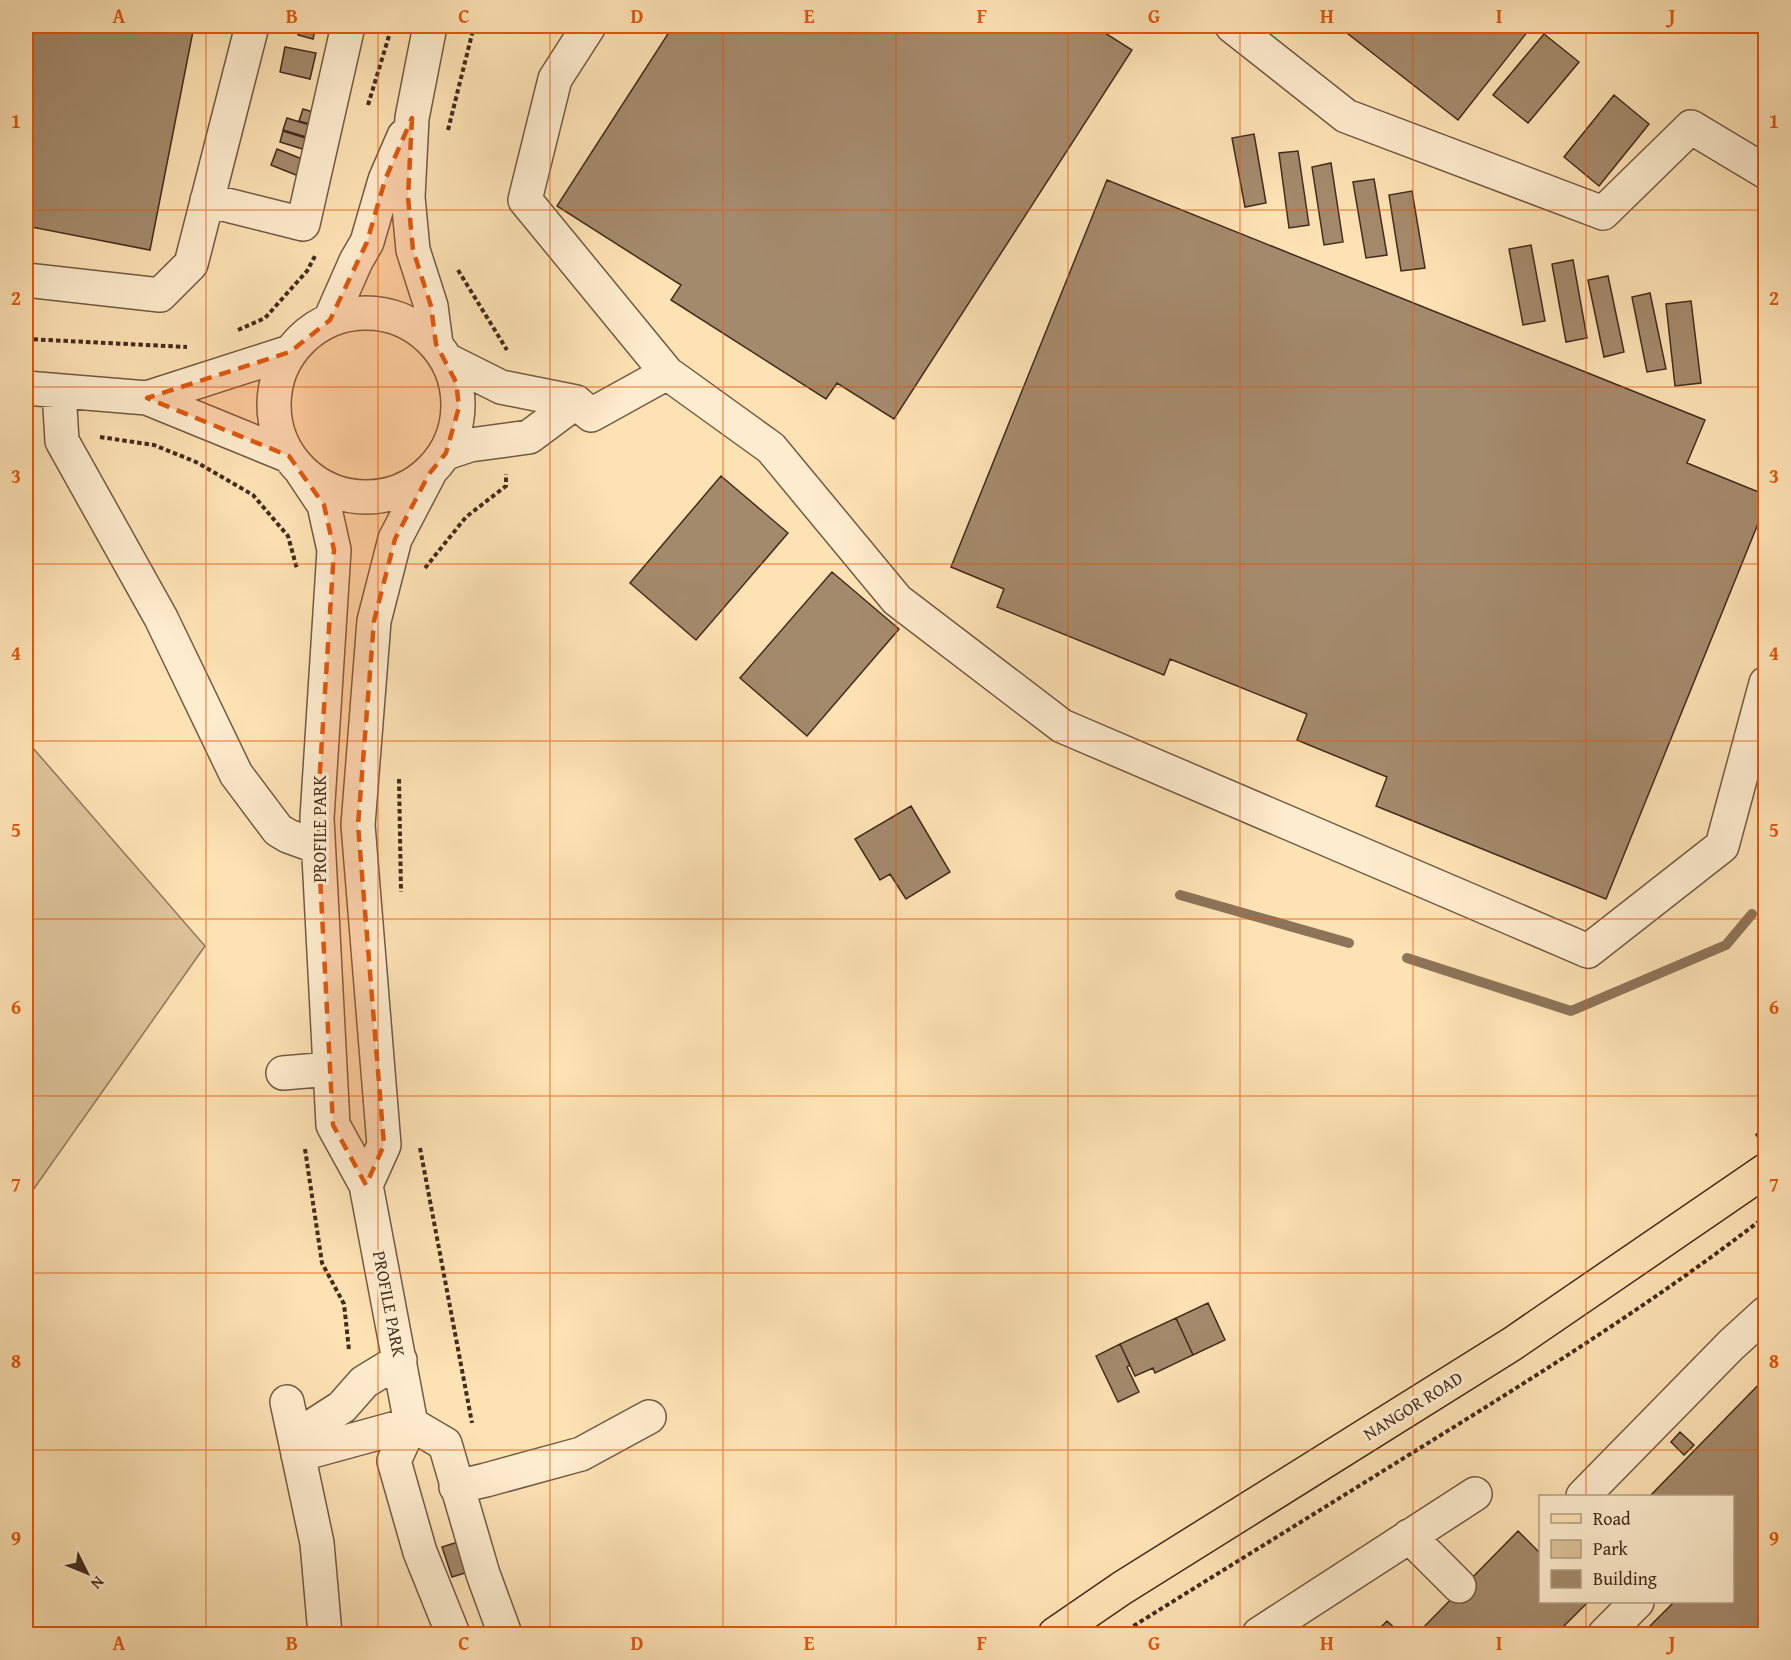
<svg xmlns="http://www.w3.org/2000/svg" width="1791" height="1660" font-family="'Gentium Book Plus',serif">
  <rect width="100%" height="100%" fill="#fde2b4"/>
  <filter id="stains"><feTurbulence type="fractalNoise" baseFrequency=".00333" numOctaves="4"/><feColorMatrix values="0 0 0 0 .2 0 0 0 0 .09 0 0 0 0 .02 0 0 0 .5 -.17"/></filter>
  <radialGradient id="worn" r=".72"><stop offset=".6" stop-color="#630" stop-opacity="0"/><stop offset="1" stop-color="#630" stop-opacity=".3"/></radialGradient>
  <path fill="#ddc39a" stroke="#90775c" stroke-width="1.5" d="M26 740 205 946 26 1200Z"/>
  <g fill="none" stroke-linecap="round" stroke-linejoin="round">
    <path stroke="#8d7459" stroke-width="10" d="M1180 895 1349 943
      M1407 958 1571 1011 1726 945 1752 914"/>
  </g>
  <path fill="#a48a6c" stroke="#432b1e" stroke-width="1.5" d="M26 26H194L150 250 26 226Z
    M301 26H316L313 39 298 35Z
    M673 26H1094L1132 50 894 419 837 383 826 399 671 300 681 285 557 206Z
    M1105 26H1126V32L1105 30Z
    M1338 26H1532L1458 120Z
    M1544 34 1579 62 1528 123 1493 95Z
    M285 47 316 53 310 79 280 72Z
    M1614 95 1649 124 1599 186 1564 157Z
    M303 109 320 114 316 126 299 121Z
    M287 118 316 127 313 139 283 130Z
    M283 131 312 140 309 151 280 142Z
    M1254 134 1266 203 1245 207 1232 138Z
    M277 149 307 161 301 177 271 165Z
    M1298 151 1309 225 1289 228 1279 153Z
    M1331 163 1343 242 1324 245 1312 167Z
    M1374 179 1387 255 1366 258 1353 182Z
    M1107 180 1705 420 1687 463 1766 495V504L1606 899 1376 806 1387 777 1297 740 1307 714 1170 659 1164 675 997 607 1004 589 951 567Z
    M1412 191 1425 268 1401 271 1389 195Z
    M1531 245 1545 321 1523 325 1509 249Z
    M1573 260 1587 338 1566 342 1552 264Z
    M1608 276 1624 352 1604 357 1588 280Z
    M1650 293 1666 369 1647 372 1632 297Z
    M1691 301 1701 383 1675 386 1666 304Z
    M721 476 788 533 696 640 630 583Z
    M832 572 899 629 807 736 740 678Z
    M911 806 950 872 906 899 890 874 880 880 855 839Z
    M1208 1303 1225 1340 1193 1355 1176 1318Z
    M1176 1318 1193 1355 1155 1373 1153 1368 1135 1376 1120 1344Z
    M1120 1344 1130 1365 1127 1367 1139 1392 1118 1402 1096 1356Z
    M1765 1378 1766 1634H1642L1674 1602H1732V1496H1650Z
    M1680 1432 1694 1445 1684 1455 1671 1442Z
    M1518 1531 1540 1553V1602H1588L1556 1634H1417Z
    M458 1542 468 1572 452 1577 442 1547Z
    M1387 1621 1401 1634H1374Z"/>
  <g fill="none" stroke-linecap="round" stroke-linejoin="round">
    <g stroke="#725944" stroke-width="36">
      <path id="minor" d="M430 26 412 118 408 197 413 250 431 306 436 344
        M589 26 555 79 525 200 667 373
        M1232 26 1346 116 1603 213 1691 127 1766 172
        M207 200 303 224 348 26
        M26 280 160 295 191 264 252 26
        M274 405a92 92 0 1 1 184 0a92 92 0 1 1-184 0Z
        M330 320 356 261 367 242 385 180 404 136
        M447 360 501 387 576 402 591 415 667 373 771 448 897 600 1062 726 1588 951 1722 846 1766 683
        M26 388 147 398 289 456
        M59 391 62 441 161 618 236 774 278 830 288 836 318 847
        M147 398 290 352
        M446 453 470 445 529 437 576 402
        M302 472 324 505 334 550 317 818 333 1125 366 1185 411 1424 394 1461 420 1552 453 1634
        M283 1073 330 1069
        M366 1185 384 1145 358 825 374 621 395 539 429 474
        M287 1402 317 1543 325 1634
        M411 1424 445 1444 483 1574 505 1634
        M293 1430 311 1427 342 1407 364 1382 400 1360
        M298 1455 411 1424
        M456 1487 486 1480 581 1454 649 1417
        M1583 1496 1731 1345 1766 1313
        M1409 1536 1459 1586
        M1259 1634 1475 1494
        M1605 1634 1637 1602"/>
    </g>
    <g stroke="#432b1e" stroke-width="36">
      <path id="major" d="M1055 1634 1122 1588 1512 1344 1766 1170"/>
    </g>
    <path stroke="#432b1e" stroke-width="4" stroke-dasharray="4.5 3" stroke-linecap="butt" d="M368 105 392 26
      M448 130 474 26
      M458 270 507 350
      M238 330 265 318 307 271 315 256
      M26 339 187 347
      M100 437 154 445 196 462 253 495 288 536 297 569
      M425 568 466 517 506 486V474
      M399 779 401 892
      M1756 1136 1766 1129
      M420 1148 472 1423
      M305 1149 322 1263 344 1304 349 1350
      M1127 1630C1225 1569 1322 1509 1420 1448 1538 1375 1656 1301 1766 1216
      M1010 1634 1022 1627"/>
    <use href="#minor" stroke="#feecce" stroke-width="33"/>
    <use href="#major" stroke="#fde2b4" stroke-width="33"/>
  </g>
  <path fill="#e0570d" fill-opacity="0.2" stroke="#e0570d" stroke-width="4.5" stroke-dasharray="12 8" stroke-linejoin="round" d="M412 118 408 197 413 250 431 306 436 344 456 382 459 407 446 453 429 474 395 539 374 621 358 825 384 1145 366 1185 333 1125 317 818 334 550 324 505 289 456 147 398 290 352 330 320 367 242 385 180Z"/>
  <path fill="none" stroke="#e0570d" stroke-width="1.5" stroke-opacity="0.55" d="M206 26V1634M378 26V1634M550 26V1634M723 26V1634M896 26V1634M1068 26V1634M1240 26V1634M1413 26V1634M1586 26V1496M26 210H1766M26 387H1766M26 564H1766M26 741H1766M26 919H1766M26 1096H1766M26 1273H1766M26 1450H1766M1586 1602V1634"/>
  <g text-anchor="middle" stroke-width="6" stroke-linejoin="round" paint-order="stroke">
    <g font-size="18" fill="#432b1e" stroke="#feecce">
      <text transform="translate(320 829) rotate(-90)" y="6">PROFILE PARK</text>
      <text transform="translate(389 1304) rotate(79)" y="6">PROFILE PARK</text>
      <text transform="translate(1413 1406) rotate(-32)" y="6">NANGOR ROAD</text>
    </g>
  </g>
  <rect width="1791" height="1660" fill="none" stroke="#fde2b4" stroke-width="66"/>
  <rect x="1539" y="1495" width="195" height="108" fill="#feecce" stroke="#b39f88" stroke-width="1.5"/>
  <rect x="1551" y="1514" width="30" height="9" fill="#fde2b4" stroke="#b39f88" stroke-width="1.5"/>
  <text x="1593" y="1525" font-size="18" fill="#432b1e">Road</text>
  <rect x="1551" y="1540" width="30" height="18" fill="#ddc39a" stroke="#b39f88" stroke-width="1.5"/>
  <text x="1593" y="1555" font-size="18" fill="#432b1e">Park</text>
  <rect x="1551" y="1570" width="30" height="18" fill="#a48a6c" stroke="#b39f88" stroke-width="1.5"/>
  <text x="1593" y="1585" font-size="18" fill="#432b1e">Building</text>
  <g transform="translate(87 1573) rotate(133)" stroke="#feecce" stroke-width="4.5" paint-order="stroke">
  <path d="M0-4.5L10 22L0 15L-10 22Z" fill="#432b1e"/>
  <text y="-9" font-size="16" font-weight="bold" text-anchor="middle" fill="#432b1e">N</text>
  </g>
  <rect x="33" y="33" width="1725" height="1594" fill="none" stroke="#e0570d" stroke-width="2"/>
  <g font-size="20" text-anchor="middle" font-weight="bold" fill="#e0570d">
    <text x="119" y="23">A</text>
    <text x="292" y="23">B</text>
    <text x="464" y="23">C</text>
    <text x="637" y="23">D</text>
    <text x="809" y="23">E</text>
    <text x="982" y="23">F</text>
    <text x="1154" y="23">G</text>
    <text x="1327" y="23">H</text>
    <text x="1499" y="23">I</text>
    <text x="1672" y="23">J</text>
    <text x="16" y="128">1</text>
    <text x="1774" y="128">1</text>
    <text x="16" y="305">2</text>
    <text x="1774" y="305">2</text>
    <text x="16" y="483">3</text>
    <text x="1774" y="483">3</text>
    <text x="16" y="660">4</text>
    <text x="1774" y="660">4</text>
    <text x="16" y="837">5</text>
    <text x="1774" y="837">5</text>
    <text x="16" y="1014">6</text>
    <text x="1774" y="1014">6</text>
    <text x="16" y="1191">7</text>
    <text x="1774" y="1191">7</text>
    <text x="16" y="1368">8</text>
    <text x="1774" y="1368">8</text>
    <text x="16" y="1545">9</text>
    <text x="1774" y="1545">9</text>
    <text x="119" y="1650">A</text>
    <text x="292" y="1650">B</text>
    <text x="464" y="1650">C</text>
    <text x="637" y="1650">D</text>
    <text x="809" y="1650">E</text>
    <text x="982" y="1650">F</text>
    <text x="1154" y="1650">G</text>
    <text x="1327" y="1650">H</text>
    <text x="1499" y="1650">I</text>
    <text x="1672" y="1650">J</text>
  </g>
  <rect width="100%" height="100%" filter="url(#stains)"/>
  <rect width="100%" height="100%" fill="url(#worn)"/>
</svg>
